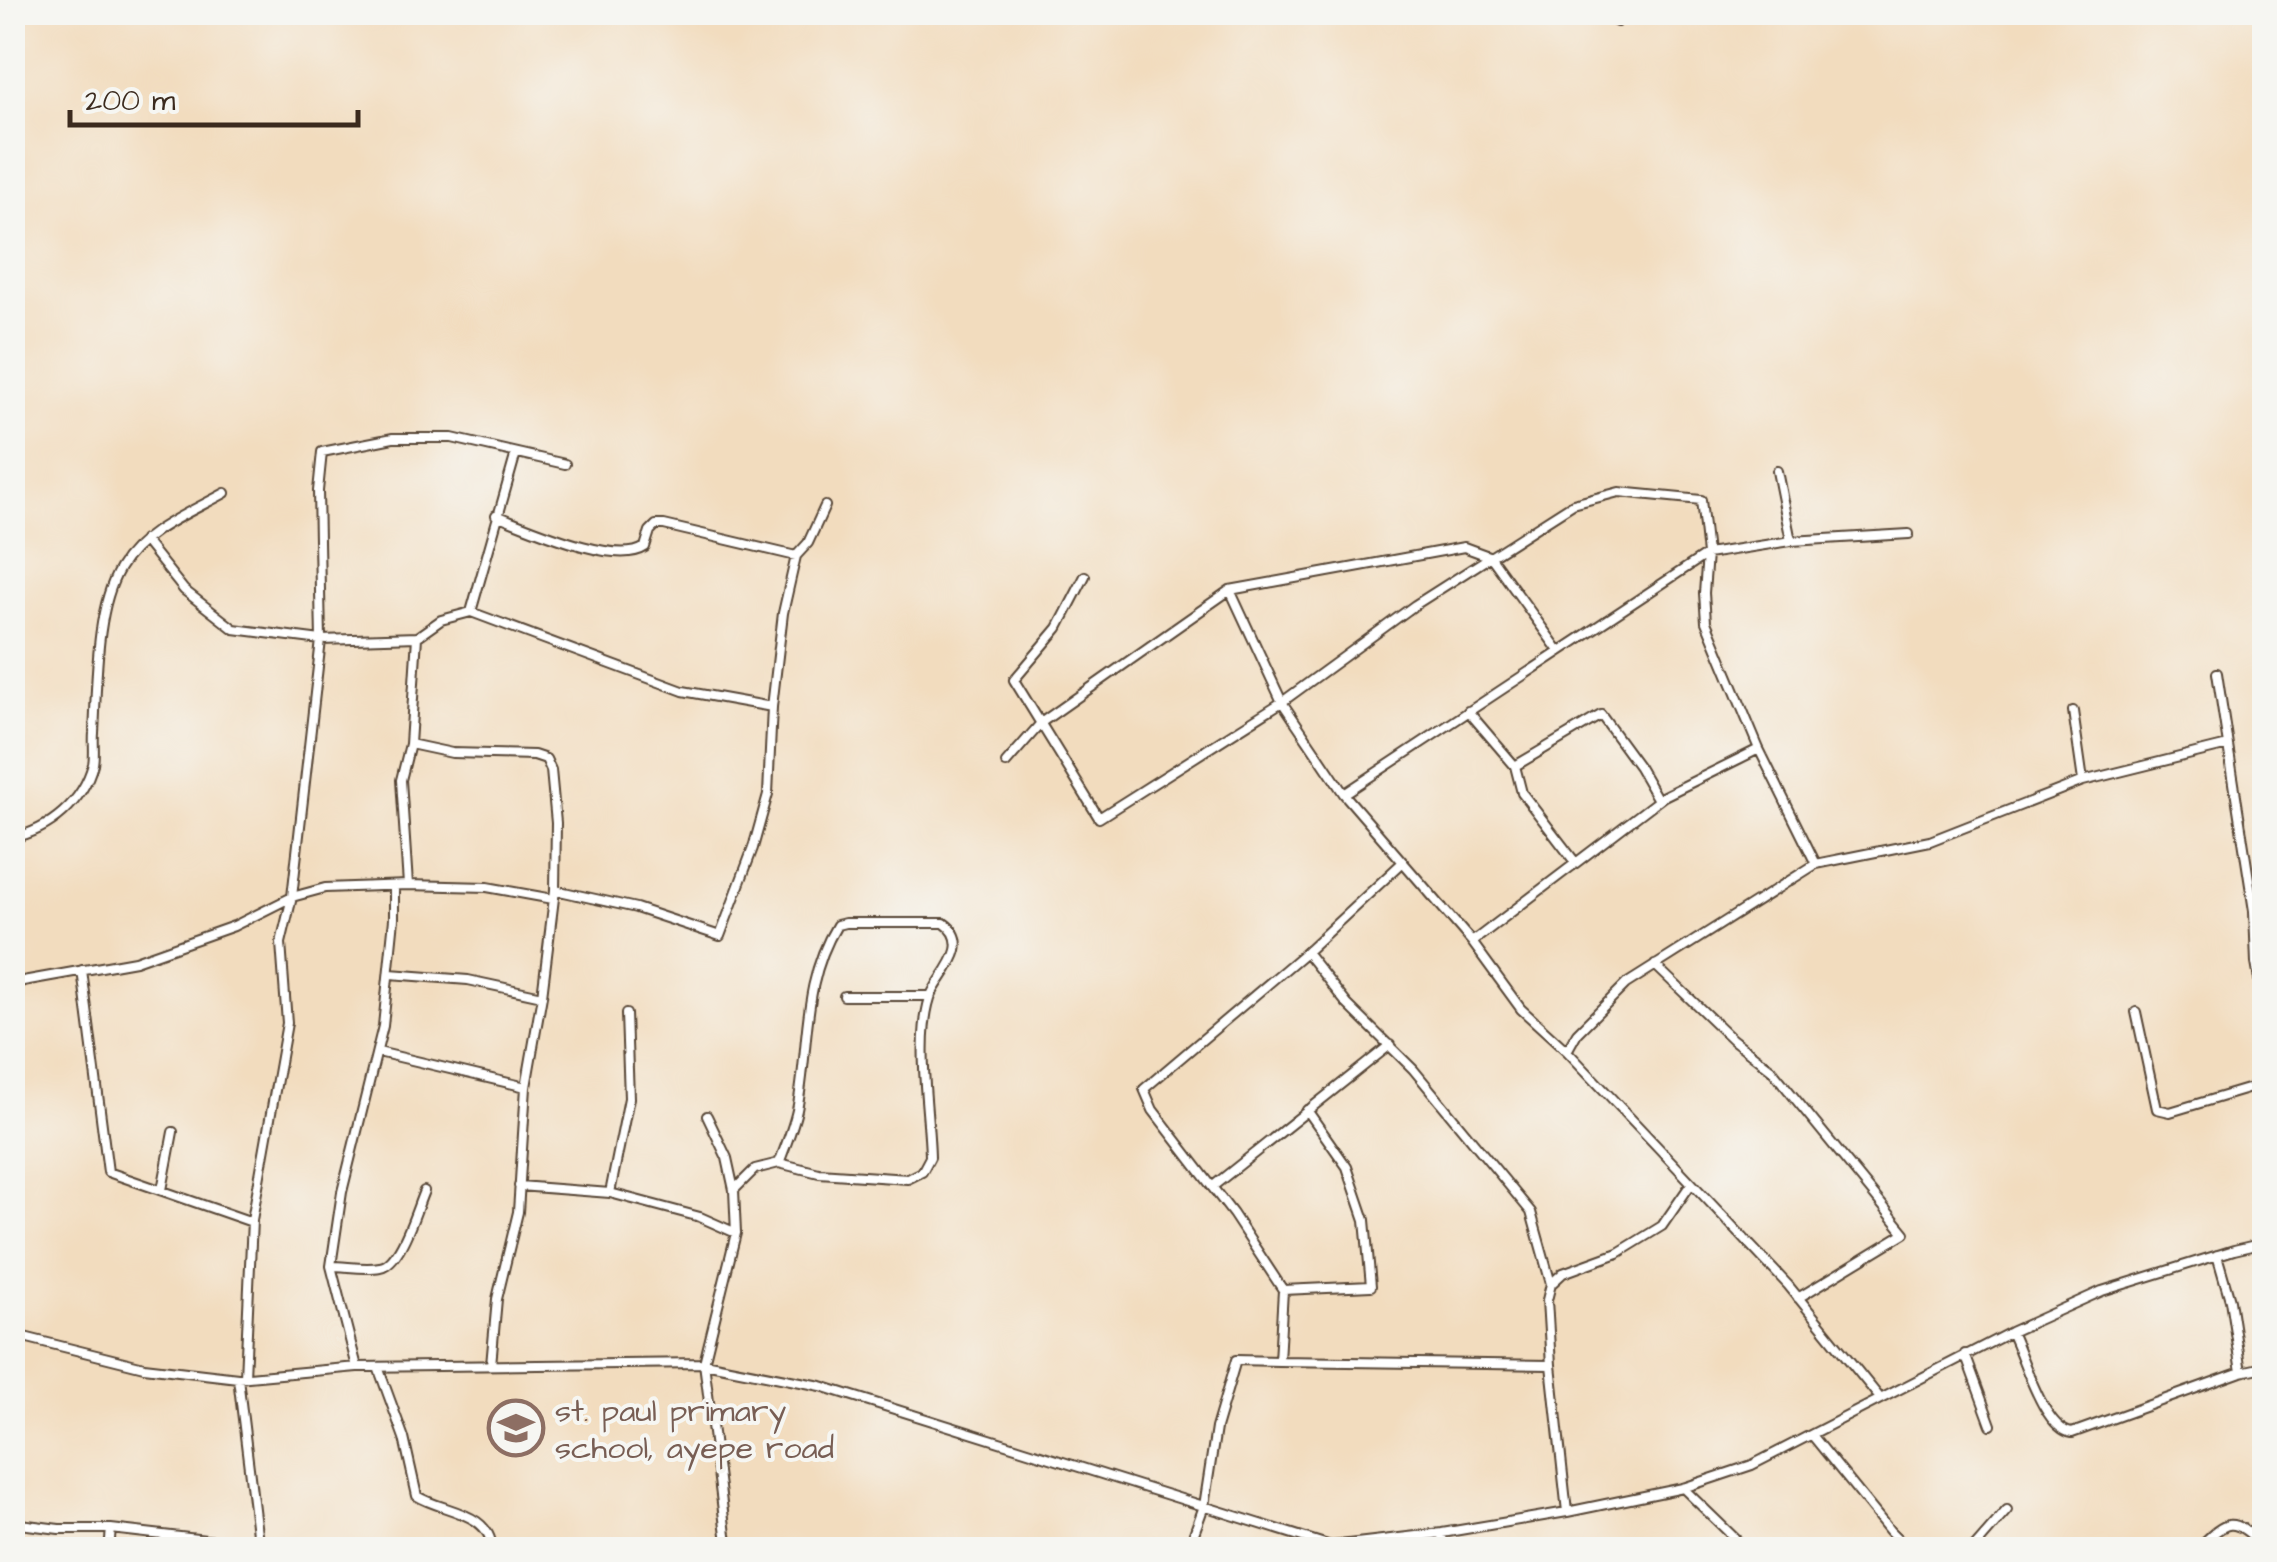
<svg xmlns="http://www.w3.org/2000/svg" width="2277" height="1562" font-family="'Architects Daughter',sans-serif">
  <rect width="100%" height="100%" fill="#f6f6f2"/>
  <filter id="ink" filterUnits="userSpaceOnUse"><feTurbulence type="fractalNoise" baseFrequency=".01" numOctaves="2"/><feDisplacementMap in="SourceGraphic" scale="20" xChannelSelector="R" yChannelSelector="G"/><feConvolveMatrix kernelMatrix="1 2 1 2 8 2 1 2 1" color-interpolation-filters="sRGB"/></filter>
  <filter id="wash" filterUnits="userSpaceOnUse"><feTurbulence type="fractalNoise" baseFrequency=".0048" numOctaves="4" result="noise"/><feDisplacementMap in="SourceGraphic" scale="40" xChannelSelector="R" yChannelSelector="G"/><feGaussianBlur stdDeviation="2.25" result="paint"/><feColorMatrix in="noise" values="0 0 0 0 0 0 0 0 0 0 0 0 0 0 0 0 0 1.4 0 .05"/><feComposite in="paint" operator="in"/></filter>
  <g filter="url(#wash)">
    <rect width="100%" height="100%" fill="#f2dcbe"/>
  </g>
  <g filter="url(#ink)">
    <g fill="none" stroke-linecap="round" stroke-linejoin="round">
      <g stroke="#564536" stroke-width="12">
        <path id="street" d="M1599 12 1617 22
          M565 464 452 438H393L322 452 318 491 321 640 417 637 441 620 471 612 683 691 772 707
          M1777 471 1791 541
          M496 515C528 527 616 567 645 547L650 531 656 525H664L796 556 783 613 772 707 768 794 753 848 720 936 636 908 555 890
          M144 540 184 590 234 629 321 640 292 897 281 943 287 1023 252 1220 245 1377
          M796 556 808 543 825 506
          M1085 576 1058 628 1014 680 1099 818 1282 702 1415 605 1573 504 1619 492 1701 500 1707 554 1704 593 1706 622 1759 749 1816 864
          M1230 590 1282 702 1344 794
          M471 612 516 453
          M2217 673 2228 745
          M1468 711 1515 766
          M2073 711 2083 781
          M410 744 452 753 534 755 546 759 551 770 556 823 555 890 542 996 526 1087 518 1212 497 1299 491 1365
          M1006 763 1042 722 1230 590 1464 547 1491 557 1559 651
          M12 838C50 830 83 802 93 764 95 754 93 743 94 733 97 684 95 610 120 568 142 531 189 513 225 493
          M1403 862 1306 952 1347 1004 1413 1069 1531 1212 1551 1284
          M1575 862 1522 793 1515 766 1601 715 1639 767 1658 800
          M408 885 401 780 410 744 417 637
          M845 923H944C977 946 936 978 930 998 916 1042 929 1111 930 1157L922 1172 908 1179 819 1173 779 1163C786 1145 793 1128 797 1110 810 1046 801 984 837 925Z
          M1472 942 1664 796 1759 749
          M1655 965 1732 1039 1771 1069 1905 1233 1798 1298
          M82 970 108 1172 252 1222
          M390 974 468 980 542 996
          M12 987 23 981 135 961 234 926 292 897 325 888 408 885 487 887 553 899
          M844 996H930
          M2136 1012 2157 1109 2170 1112 2264 1084
          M1567 1051 1521 1009 1472 942 1344 794 1707 554 1791 541 1909 534
          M378 1052 526 1087
          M707 1116 727 1158 734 1190 736 1233 704 1363 728 1550
          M519 1186 610 1193 700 1217 736 1233
          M1212 1187 1390 1045
          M162 1190 173 1132
          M734 1190 755 1169 779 1163
          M610 1193 629 1098 626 1014
          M2217 1255 2230 1300 2241 1372
          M331 1266C346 1266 365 1270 380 1267 401 1264 416 1209 424 1191
          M1283 1290 1371 1286 1365 1220 1347 1167 1307 1110
          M2011 1332C2024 1357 2043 1429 2072 1433L2241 1372 2264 1367
          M12 1334 144 1367 238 1378 357 1367 704 1363 821 1386 1331 1546 1442 1533 1567 1512 1683 1488 1752 1465 2011 1332 2102 1291 2234 1250 2264 1243
          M1965 1354 1991 1425
          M1279 1361 1551 1365
          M357 1367 331 1266 342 1192 383 1026 394 919V887
          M378 1367 404 1438 417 1496C442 1512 491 1511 492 1550
          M238 1378 259 1550
          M1879 1397 1788 1285 1567 1051 1577 1033 1626 984 1816 864 1930 841 2083 781 2228 745 2254 911 2256 963 2264 1007
          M1812 1435 1890 1531 1909 1550
          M1683 1488 1747 1550
          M1567 1512 1551 1365 1547 1300 1551 1284 1563 1273 1618 1253 1662 1226 1691 1184
          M12 1523 59 1529H111L258 1546
          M1442 1533 1443 1550
          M109 1550 111 1529
          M1188 1550 1204 1506 1216 1428 1236 1360 1279 1361 1283 1290 1233 1214 1153 1110 1144 1089 1306 952
          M1972 1550 2007 1510
          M2196 1550C2228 1519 2231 1515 2264 1546"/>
      </g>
      <use href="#street" stroke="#fff" stroke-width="8"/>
    </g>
  </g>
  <defs>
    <g id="school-ring" transform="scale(2.875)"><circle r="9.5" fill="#f6f6f2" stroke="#8d6e63" stroke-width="1.5"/><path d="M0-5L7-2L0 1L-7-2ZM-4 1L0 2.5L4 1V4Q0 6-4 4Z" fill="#8d6e63"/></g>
  </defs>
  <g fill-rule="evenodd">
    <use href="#school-ring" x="516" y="1428"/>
  </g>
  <g text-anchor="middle" stroke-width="8" stroke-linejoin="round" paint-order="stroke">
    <g font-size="32" fill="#785e54" stroke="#f6f6f2" text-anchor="start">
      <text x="555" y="1421">st. paul primary<tspan x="555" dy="37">school, ayepe road</tspan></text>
    </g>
  </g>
  <rect width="2277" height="1562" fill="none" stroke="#f6f6f2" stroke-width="50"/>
  <path d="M70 110v15h288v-15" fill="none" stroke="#3b2a1e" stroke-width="5"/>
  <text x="85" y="110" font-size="30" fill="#3b2a1e" stroke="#f6f6f2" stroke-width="8" paint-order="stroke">200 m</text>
</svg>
